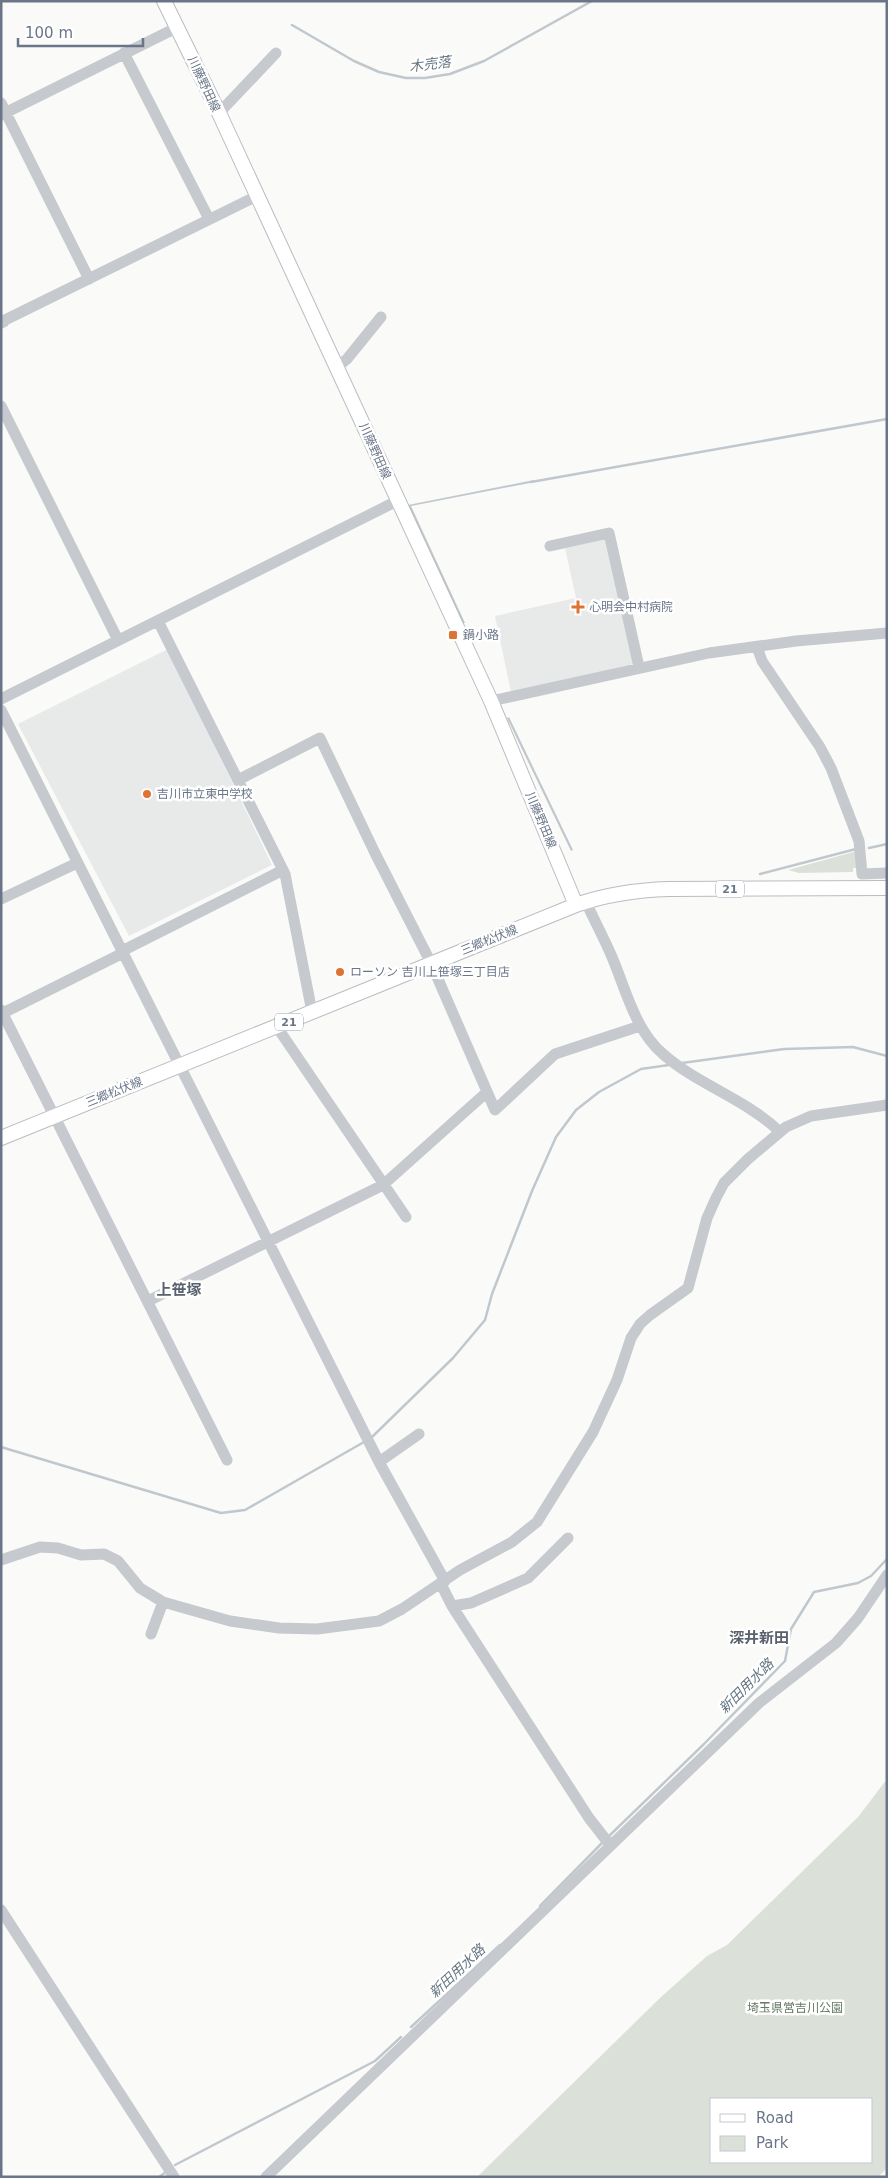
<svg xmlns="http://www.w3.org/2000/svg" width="888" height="2178" font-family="'DejaVu Sans','Noto Sans JP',sans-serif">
  <rect width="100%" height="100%" fill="#fafaf8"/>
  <path fill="#e8e9e9" d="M606 539 634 664 511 692 495 616 576 598 565 548Z
    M168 649 272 865 129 936 18 724Z"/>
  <path fill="#dbe1d9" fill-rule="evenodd" d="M857 851 858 868H853V872L799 873 788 870Z
    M887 1779V2168L878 2177H477L661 1997 707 1956 727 1945 858 1817ZM712 2099H872V2162H712Z"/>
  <path fill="#c0c8ce" d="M534 480 535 482 411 506 465 623H463L408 505Z
    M509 717 573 850 571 851 507 718Z"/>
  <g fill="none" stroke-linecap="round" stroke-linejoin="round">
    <path stroke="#c0c8ce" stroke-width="2.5" d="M292 25 354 61 379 72 406 78H425L450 74 484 61 592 1
      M1 328 7 325
      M531 482 887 419
      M869 848 887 844
      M760 874 856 849
      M682 1063 784 1049 853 1047 887 1056
      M371 1438 453 1358 485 1320 492 1294 532 1191 556 1137 576 1110 599 1092 641 1069 669 1065
      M1 1447 221 1513 245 1510 364 1442
      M608 1837 704 1744 785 1661 791 1629 814 1592 858 1583 871 1576 887 1559
      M540 1906 602 1843
      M411 2027 500 1945
      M175 2165 375 2061 401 2037
      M159 2177 166 2172"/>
    <g stroke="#b9bcc1" stroke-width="16">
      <path id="major" d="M164 1 219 113 491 701 576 905
        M1 1138 576 905C607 894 637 890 669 889L887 888"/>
    </g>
    <path stroke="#c6c9cd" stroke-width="11" d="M124 53 209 219
      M1 103 89 279
      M219 113 276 53
      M1 115 178 27
      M1 322 257 196
      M337 367 347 359 381 317
      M1 406 118 640
      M550 546 609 533 639 667
      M158 621 285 874 312 1012
      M757 647 762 661 820 747 831 768 859 841 862 874 887 873
      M1 699 397 501
      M491 701 709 653 796 641 887 633
      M1 710 379 1462 445 1581
      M238 780 320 738 375 853 431 963 495 1110 555 1054 640 1026
      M1 899 77 863
      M586 902C594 920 604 938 612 957 626 990 635 1030 663 1054 698 1085 746 1099 780 1132
      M122 951 283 870
      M1 1010 227 1460
      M3 1013 123 953
      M277 1027 406 1217
      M148 1301 383 1185 487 1092
      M379 1462 419 1434
      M1 1560 40 1547 58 1548 81 1555 104 1554 118 1561 140 1588 163 1602 230 1621 279 1628 317 1629 379 1621 402 1609 460 1570 512 1542 537 1522 593 1432 617 1380 631 1338 640 1324 650 1315 688 1288 707 1218 716 1198 724 1183 748 1159 786 1127 811 1116 887 1105
      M441 1584 452 1606 589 1818 610 1845
      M452 1606 471 1603 528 1578 568 1538
      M151 1634 163 1602
      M1 1910 174 2177
      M266 2177 759 1703 836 1643 858 1618 887 1575"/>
    <use href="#major" stroke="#fff" stroke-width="14"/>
  </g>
  <g fill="#de7333" stroke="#fff" stroke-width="2">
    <path d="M575.5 599.5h5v5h5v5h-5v5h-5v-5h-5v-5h5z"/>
    <rect x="448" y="630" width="10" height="10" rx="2.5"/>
    <circle cx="147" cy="794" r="5"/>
    <circle cx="340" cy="972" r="5"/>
  </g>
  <g text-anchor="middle" stroke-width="5" stroke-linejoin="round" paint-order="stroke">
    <g fill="#fff" stroke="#979fac" stroke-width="1">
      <rect x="716" y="880.5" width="28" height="17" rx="4"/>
      <rect x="275" y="1013.5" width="28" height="17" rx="4"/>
    </g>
    <g font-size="11" font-weight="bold" fill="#6a7688">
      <text x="730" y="893">21</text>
      <text x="289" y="1026">21</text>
    </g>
    <g font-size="12" fill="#6a7688" stroke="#fff">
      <text transform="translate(204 84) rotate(65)" y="4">川藤野田線</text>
      <text transform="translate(375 451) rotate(66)" y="4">川藤野田線</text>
      <text transform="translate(541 820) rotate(67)" y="4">川藤野田線</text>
      <text transform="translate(489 940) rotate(-22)" y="4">三郷松伏線</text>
      <text transform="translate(114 1092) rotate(-22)" y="4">三郷松伏線</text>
    </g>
    <g font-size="12" fill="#6a7688" stroke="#fff" text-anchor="start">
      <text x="589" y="611">心明会中村病院</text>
      <text x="463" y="639">鍋小路</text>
      <text x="157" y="798">吉川市立東中学校</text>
      <text x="350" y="976">ローソン 吉川上笹塚三丁目店</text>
    </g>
    <g font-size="12" fill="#667a65" stroke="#fff">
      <text x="795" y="2012">埼玉県営吉川公園</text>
    </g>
    <g font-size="14" font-style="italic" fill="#667783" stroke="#fff">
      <text transform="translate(430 64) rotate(-7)" y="5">木売落</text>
      <text transform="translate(746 1686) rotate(-45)" y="5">新田用水路</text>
      <text transform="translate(457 1971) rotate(-43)" y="5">新田用水路</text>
    </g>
    <g font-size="15" font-weight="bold" fill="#58616d" stroke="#fff">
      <text x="179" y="1295">上笹塚</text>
      <text x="759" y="1643">深井新田</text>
    </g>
  </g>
  <rect width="888" height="2178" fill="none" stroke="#6a7688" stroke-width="5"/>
  <rect x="710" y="2098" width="162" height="65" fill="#ffffff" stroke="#c3c8cf"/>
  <rect x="720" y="2114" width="25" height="8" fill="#ffffff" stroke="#c3c8cf"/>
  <text x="756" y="2123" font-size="15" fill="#6a7688">Road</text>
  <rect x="720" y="2136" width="25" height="15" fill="#dbe1d9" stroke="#c3c8cf"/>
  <text x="756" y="2148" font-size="15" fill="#6a7688">Park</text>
  <path d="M18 38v8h125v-8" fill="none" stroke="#6a7688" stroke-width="2.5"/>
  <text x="25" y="38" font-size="15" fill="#6a7688" stroke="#ffffff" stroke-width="4" paint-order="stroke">100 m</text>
</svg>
